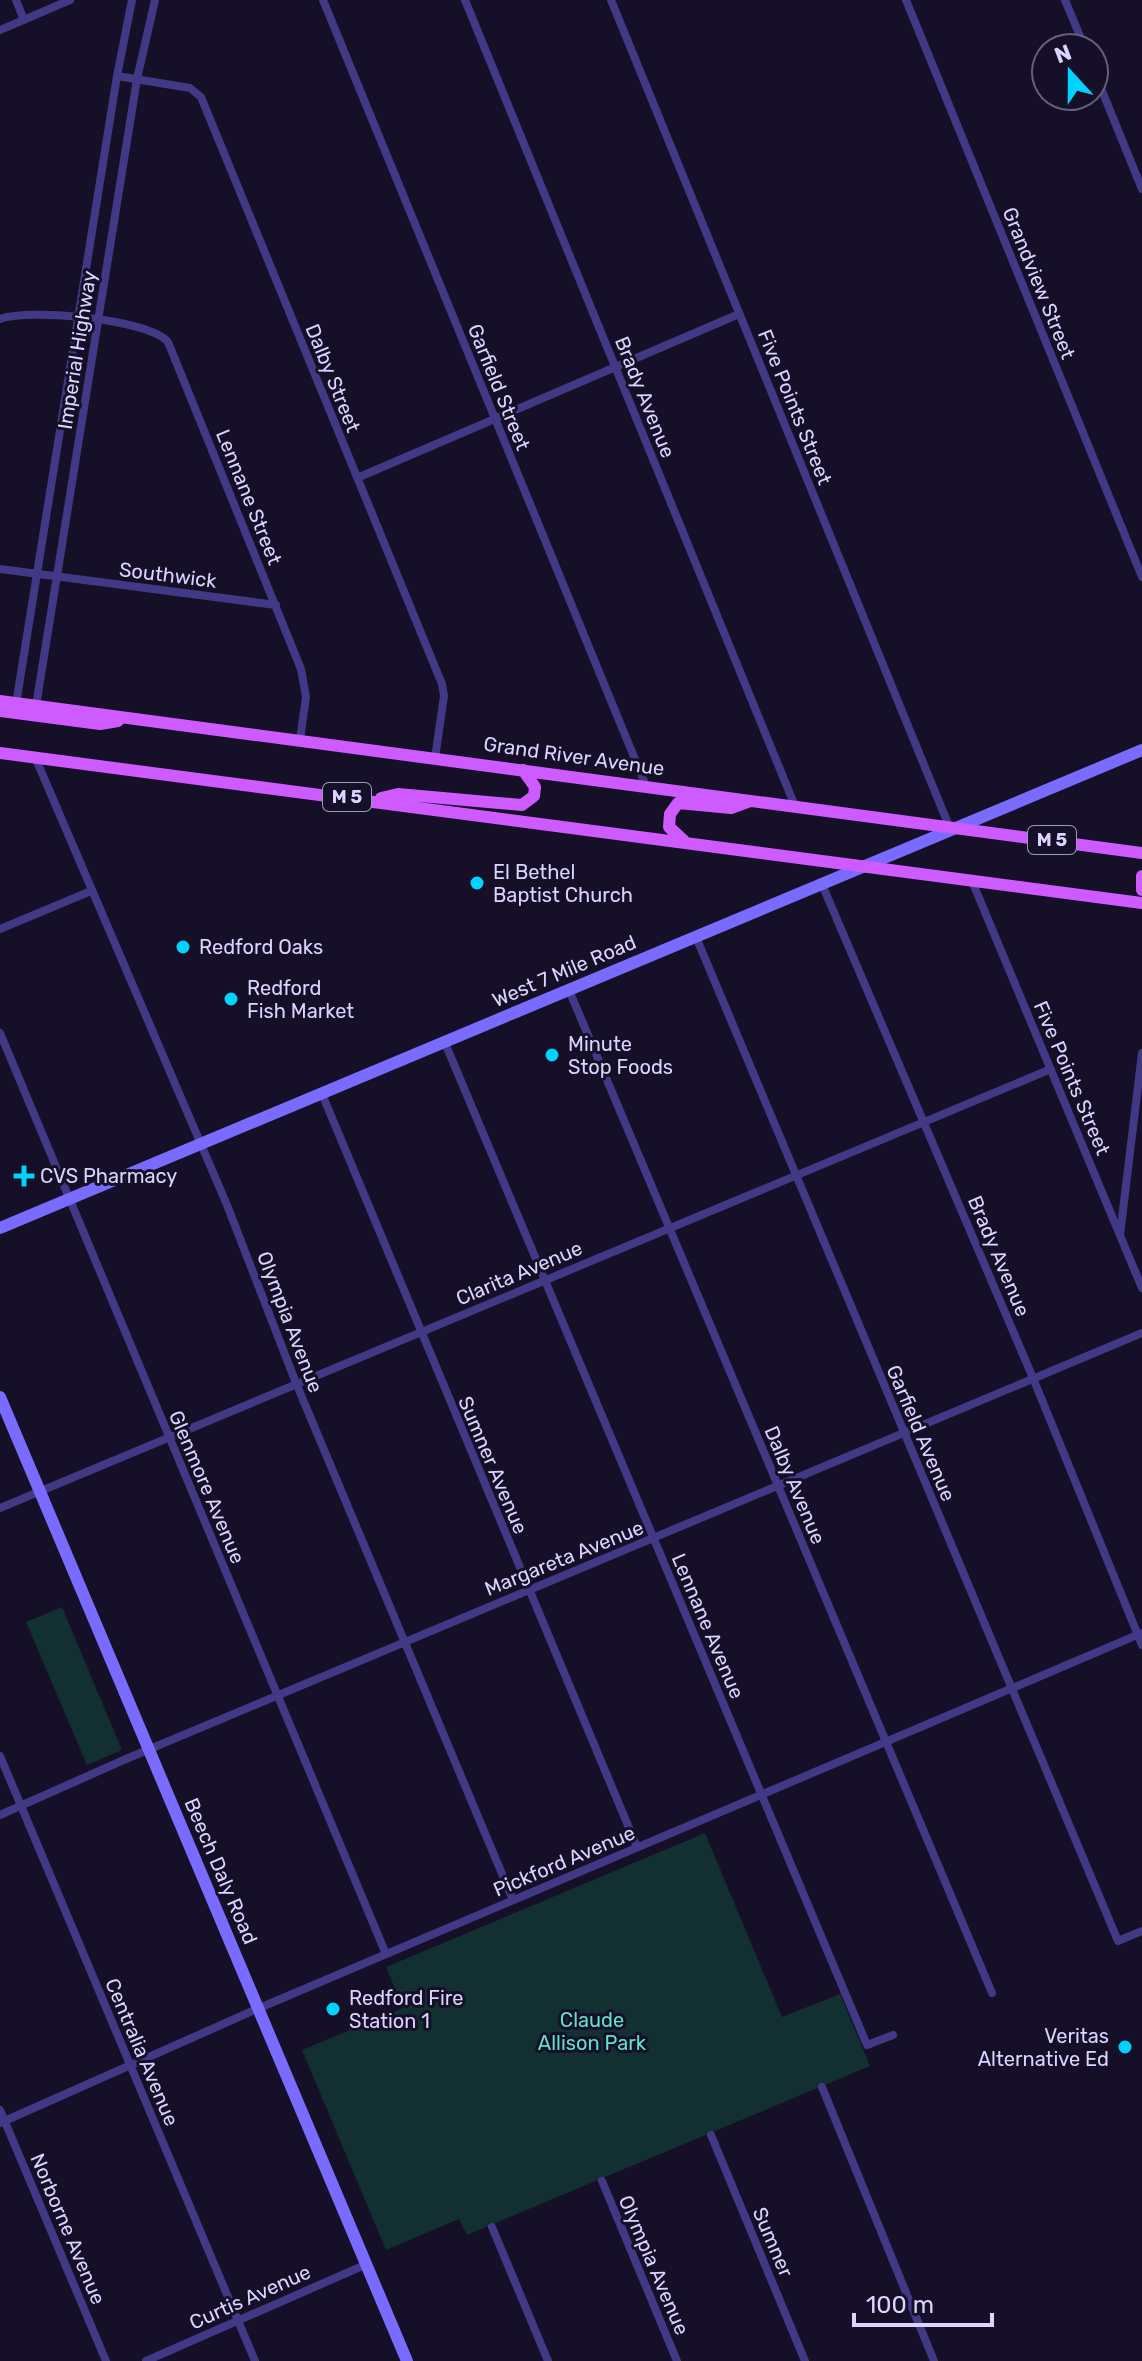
<svg xmlns="http://www.w3.org/2000/svg" width="1142" height="2361" font-family="Rubik,sans-serif">
  <rect width="100%" height="100%" fill="#150f27"/>
  <path fill="#123031" d="M62 1607 122 1750 87 1765 26 1622Z
    M705 1833 782 2017 840 1994 870 2066 467 2235 459 2219 386 2250 302 2050 403 2008 386 1967Z"/>
  <g fill="none" stroke-linecap="round" stroke-linejoin="round">
    <path stroke="#423986" stroke-width="8" d="M16 0 24 20
      M323 0 646 786
      M465 0 795 806
      M611 0 949 826
      M906 0 1142 577
      M1065 0 1085 48
      M0 30 70 0
      M1094 71 1142 189
      M117 76 190 88 201 97 442 684 444 696 435 758
      M0 319C28 308 149 319 168 342L301 669 306 697 300 739
      M357 478 739 314
      M0 569 276 605
      M16 704 117 76 132 0
      M36 706 137 79 155 0
      M35 757 227 1205 296 1383 513 1900
      M972 881 1142 1288
      M821 882 1033 1378 1142 1645
      M0 929 91 891
      M696 937 1118 1941 1142 1931
      M569 990 992 1993
      M0 1033 386 1954
      M445 1043 867 2045 893 2035
      M322 1094 637 1847
      M1120 1235 1142 1053
      M0 1508 1051 1069
      M0 1756 255 2361
      M0 1815 126 1759 1142 1333
      M822 2087 934 2361
      M0 2110 106 2361
      M0 2123 257 2009 1142 1633
      M711 2135 805 2361
      M602 2181 677 2361
      M492 2227 548 2361
      M146 2361 367 2264"/>
    <path stroke="#7a6bff" stroke-width="12" d="M0 1228 1142 750
      M0 1397 407 2361"/>
    <path stroke="#ce5bff" stroke-width="12" d="M0 701 1142 853
      M0 711 100 724 118 721
      M0 753 1142 903
      M381 798 398 794 522 805 534 796 535 787 523 770
      M684 841 669 827 670 814 678 803 731 808 750 801
      M1142 876V890"/>
  </g>
  <g fill="#00d3ff" stroke="#150f27" stroke-width="3">
    <circle cx="477" cy="883" r="8"/>
    <circle cx="183" cy="947" r="8"/>
    <circle cx="231" cy="999" r="8"/>
    <circle cx="552" cy="1055" r="8"/>
    <path d="M20 1164h8v8h8v8h-8v8h-8v-8h-8v-8h8z"/>
    <circle cx="333" cy="2009" r="8"/>
    <circle cx="1125" cy="2047" r="8"/>
  </g>
  <g text-anchor="middle" stroke-width="6" stroke-linejoin="round" paint-order="stroke">
    <g fill="#150f27" stroke="#a099be" stroke-width="2">
      <rect x="323" y="783" width="48" height="28" rx="6"/>
      <rect x="1028" y="826" width="48" height="28" rx="6"/>
    </g>
    <g font-size="18" font-weight="bold" fill="#dcd4ff">
      <text x="347" y="803">M 5</text>
      <text x="1052" y="846">M 5</text>
    </g>
    <g font-size="20" fill="#dcd4ff" stroke="#150f27">
      <text transform="translate(1039 283) rotate(68)" y="7">Grandview Street</text>
      <text transform="translate(77 350) rotate(-81)" y="7">Imperial Highway</text>
      <text transform="translate(333 378) rotate(68)" y="7">Dalby Street</text>
      <text transform="translate(499 387) rotate(68)" y="7">Garfield Street</text>
      <text transform="translate(645 397) rotate(68)" y="7">Brady Avenue</text>
      <text transform="translate(795 407) rotate(68)" y="7">Five Points Street</text>
      <text transform="translate(249 497) rotate(68)" y="7">Lennane Street</text>
      <text transform="translate(168 575) rotate(7)" y="7">Southwick</text>
      <text transform="translate(574 756) rotate(8)" y="7">Grand River Avenue</text>
      <text transform="translate(564 971) rotate(-23)" y="7">West 7 Mile Road</text>
      <text transform="translate(1072 1078) rotate(67)" y="7">Five Points Street</text>
      <text transform="translate(999 1256) rotate(67)" y="7">Brady Avenue</text>
      <text transform="translate(519 1273) rotate(-23)" y="7">Clarita Avenue</text>
      <text transform="translate(290 1322) rotate(69)" y="7">Olympia Avenue</text>
      <text transform="translate(921 1433) rotate(67)" y="7">Garfield Avenue</text>
      <text transform="translate(493 1465) rotate(67)" y="7">Sumner Avenue</text>
      <text transform="translate(795 1485) rotate(67)" y="7">Dalby Avenue</text>
      <text transform="translate(207 1487) rotate(67)" y="7">Glenmore Avenue</text>
      <text transform="translate(564 1558) rotate(-22)" y="7">Margareta Avenue</text>
      <text transform="translate(708 1626) rotate(67)" y="7">Lennane Avenue</text>
      <text transform="translate(564 1861) rotate(-23)" y="7">Pickford Avenue</text>
      <text transform="translate(221 1871) rotate(67)" y="7">Beech Daly Road</text>
      <text transform="translate(142 2052) rotate(67)" y="7">Centralia Avenue</text>
      <text transform="translate(68 2229) rotate(67)" y="7">Norborne Avenue</text>
      <text transform="translate(773 2242) rotate(67)" y="7">Sumner</text>
      <text transform="translate(654 2265) rotate(67)" y="7">Olympia Avenue</text>
      <text transform="translate(250 2297) rotate(-24)" y="7">Curtis Avenue</text>
    </g>
    <g font-size="20" fill="#dcd4ff" stroke="#150f27" text-anchor="start">
      <text x="493" y="879">El Bethel<tspan x="493" dy="23">Baptist Church</tspan></text>
      <text x="199" y="954">Redford Oaks</text>
      <text x="247" y="995">Redford<tspan x="247" dy="23">Fish Market</tspan></text>
      <text x="568" y="1051">Minute<tspan x="568" dy="23">Stop Foods</tspan></text>
      <text x="40" y="1183">CVS Pharmacy</text>
      <text x="349" y="2005">Redford Fire<tspan x="349" dy="23">Station 1</tspan></text>
      <text x="1109" y="2043" text-anchor="end">Veritas<tspan x="1109" dy="23">Alternative Ed</tspan></text>
    </g>
    <g font-size="20" fill="#5ee2ca" stroke="#150f27">
      <text x="592" y="2027">Claude<tspan x="592" dy="23">Allison Park</tspan></text>
    </g>
  </g>
  <g transform="translate(1070 72) rotate(339)"><circle r="38" fill="#150f27" stroke="#655e7d" stroke-width="2"/>
  <path d="M0-6L14 30L0 20L-14 30Z" fill="#00d3ff"/>
  <text y="-12" font-size="22" font-weight="bold" text-anchor="middle" fill="#dcd4ff">N</text>
  </g>
  <path d="M854 2313v12h138v-12" fill="none" stroke="#dcd4ff" stroke-width="4"/>
  <text x="866" y="2313" font-size="24" fill="#dcd4ff" stroke="#150f27" stroke-width="6" paint-order="stroke">100 m</text>
</svg>
